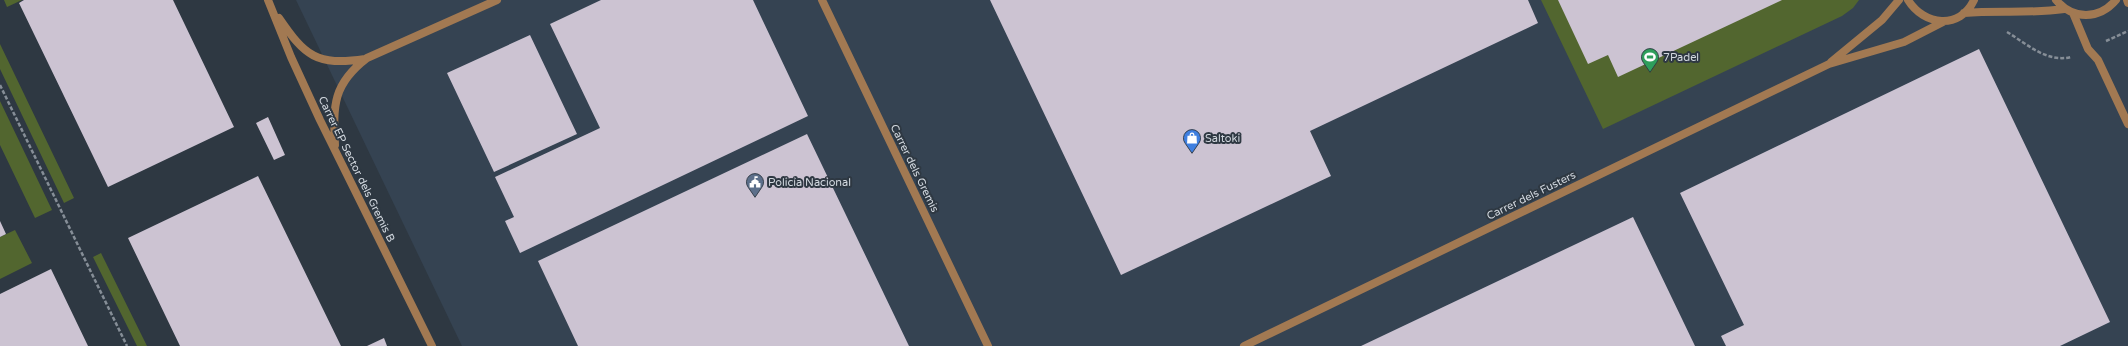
<svg xmlns="http://www.w3.org/2000/svg" width="2128" height="346" font-family="'Varela Round',sans-serif">
  <rect width="100%" height="100%" fill="#2e3842"/>
  <path fill="#354352" d="M296 0H2128V346H462Z"/>
  <path fill="#52662f" d="M4 0H22L7 7Z
    M1541 0H1859L1853 8 1842 16 1603 129Z
    M0 44 74 198 64 203 0 69Z
    M0 101 52 210 35 218 0 145Z
    M15 230 32 263 0 279V237Z
    M101 253 147 346H137L93 257Z"/>
  <path fill="#ccc3d2" d="M24 0H173L234 127 108 187 19 3Z
    M601 0H753L808 116 520 253 505 221 514 217 495 177 600 128 550 24Z
    M990 0H1528L1538 23 1310 131 1331 176 1121 275Z
    M1558 0H1782L1618 77 1608 55 1588 64Z
    M530 35 577 134 494 172 447 73Z
    M1979 49 2110 322 2060 346H1726L1721 336 1744 325 1680 193Z
    M268 117 285 155 274 160 256 123Z
    M807 134 909 346H578L538 261Z
    M258 176 341 346H180L128 238Z
    M1633 217 1695 346H1361Z
    M0 221 6 234 0 237Z
    M51 269 88 346H0V294Z
    M384 338 387 346H367Z"/>
  <g fill="none" stroke-linecap="round" stroke-linejoin="round">
    <path stroke="#868e97" stroke-width="2.5" stroke-dasharray="4 2" stroke-linecap="butt" d="M2007 32C2027 44 2047 63 2071 57
      M2106 41 2128 31
      M0 85 127 346"/>
    <path stroke="#a27952" stroke-width="8" d="M268 0 291 57 320 120 432 346
      M822 0 988 346
      M1908 0C1924 26 1960 30 1974 0
      M2056 0C2073 20 2099 20 2116 0
      M2127 0 2128 3
      M1964 13C1998 10 2031 14 2064 9
      M2073 13 2088 49 2098 60 2128 124
      M279 18C305 56 316 66 365 59
      M1831 62 1882 20 1899 0
      M335 145C333 105 333 84 367 58L497 0
      M1244 346 1829 64 1904 42 1943 22"/>
  </g>
  <defs>
    <g id="stadium-pin" transform="scale(0.9)"><path d="M0 17L-7.5 6A9.5 9.5 0 1 1 7.5 6Z" fill="#2e9e5b" stroke="#2e3842"/><path d="M0-5a6.5 5 0 1 0 0 10a6.5 5 0 1 0 0-10ZM-3.5-1.8h7v3.6h-7Z" fill="#fff"/></g>
    <g id="shop-pin" transform="scale(0.9)"><path d="M0 17L-7.5 6A9.5 9.5 0 1 1 7.5 6Z" fill="#3f7fe0" stroke="#2e3842"/><path d="M-5-2.5h2.3a2.7 3.5 0 0 1 5.4 0H5L5.5 6h-11ZM-1.5-2.5h3a1.5 2.3 0 0 0-3 0Z" fill="#fff"/></g>
    <g id="civic-pin" transform="scale(0.9)"><path d="M0 17L-7.5 6A9.5 9.5 0 1 1 7.5 6Z" fill="#5c6f8a" stroke="#2e3842"/><path d="M-.6-6.5H3V-4.5H.6V-3L4-1V1h2V6H-6V1h2V-1L-.6-3ZM-1.2 2.5V6h2.4V2.5Z" fill="#fff"/></g>
  </defs>
  <g fill-rule="evenodd">
    <use href="#stadium-pin" x="1650" y="57"/>
    <use href="#shop-pin" x="1192" y="138"/>
    <use href="#civic-pin" x="755" y="182"/>
  </g>
  <g text-anchor="middle" stroke-width="4" stroke-linejoin="round" paint-order="stroke">
    <g font-size="11" fill="#d2d8df" stroke="#2e3842" text-anchor="start">
      <text x="1663" y="61">7Padel</text>
      <text x="1205" y="142">Saltoki</text>
      <text x="768" y="186">Policía Nacional</text>
    </g>
    <g font-size="11" fill="#d2d8df" stroke="#2e3842">
      <text transform="translate(915 168) rotate(64)" y="4">Carrer dels Gremis</text>
      <text transform="translate(357 169) rotate(64)" y="4">Carrer EP Sector dels Gremis B</text>
      <text transform="translate(1531 195) rotate(-26)" y="4">Carrer dels Fusters</text>
    </g>
  </g>
</svg>
